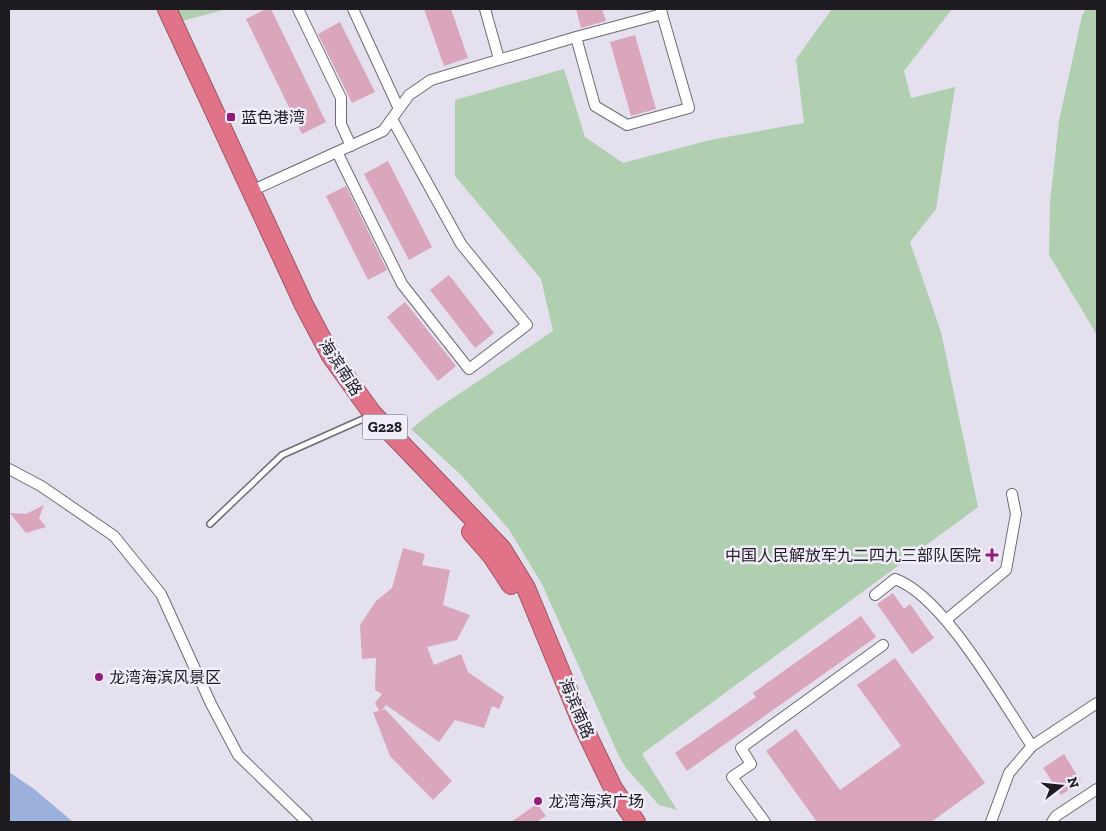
<svg xmlns="http://www.w3.org/2000/svg" width="1106" height="831" font-family="'Zilla Slab','Noto Sans SC',serif">
  <rect width="100%" height="100%" fill="#e4e0ed"/>
  <path fill="#afcfb0" d="M176 9H227L182 21Z
    M832 9H952L904 71 911 98 955 87 936 209 910 242 941 332 978 507 642 754 677 810 659 805 626 768 618 754 542 584 508 528 461 475 411 429 435 410 553 331 541 279 455 176V100L564 69 585 137 623 163 710 140 804 123 796 59Z
    M1086 9H1097V335L1049 255 1050 202 1059 121 1082 16Z"/>
  <path fill="#9bb1db" d="M9 772 34 789 73 822H9Z"/>
  <path fill="#daa6bc" d="M266 9H271L326 122 302 134 246 19Z
    M424 9H451L468 58 444 66Z
    M576 9H602L606 21 581 28Z
    M340 22 375 92 352 103 318 34Z
    M635 35 656 109 631 116 610 42Z
    M388 161 432 247 409 260 364 174Z
    M346 186 387 270 368 280 326 196Z
    M449 275 494 333 475 348 430 290Z
    M405 302 456 366 438 381 387 317Z
    M44 505 39 518 46 527 26 533 10 513 26 514Z
    M403 548 425 554 422 565 450 570 443 605 470 615 457 640 427 647 434 665 461 654 468 672 504 697 499 709 492 706 484 728 455 720 439 742 386 705 382 710 385 709 452 781 433 800 390 756 373 712 379 711 375 703 382 694 375 690 376 658 362 659 360 625 376 601 392 588Z
    M893 593 904 609 910 604 934 638 912 654 877 604Z
    M861 616 876 637 687 771 675 753 756 697 753 693Z
    M895 658 985 783 931 822H817L766 751 796 729 840 790 901 746 857 685Z
    M1064 754 1081 782 1061 795 1043 768Z
    M537 804 546 816 536 822H511Z"/>
  <g fill="none" stroke-linecap="round" stroke-linejoin="round">
    <g stroke="#6f6b76" stroke-width="8">
      <path id="lane" d="M210 524 282 455 363 419"/>
    </g>
    <g stroke="#6f6b76" stroke-width="12">
      <path id="street" d="M298 9 341 98V124L351 146
        M353 9 399 109
        M485 9 499 59
        M576 37 595 106 627 125 689 108 662 14
        M337 152 402 284 469 369 527 325 461 244 392 119
        M251 191 383 131 409 95 431 80 576 37 662 14 661 9
        M9 469 41 486 114 536 161 594 211 704 238 755 307 822
        M875 595 895 579C944 596 1002 702 1032 746
        M947 619 1006 570 1016 514 1012 494
        M765 822 732 777 751 764 741 748 883 645
        M991 822 1009 773 1032 746 1097 703
        M1052 822 1056 816 1097 789"/>
    </g>
    <g stroke="#9d5565" stroke-width="20">
      <path id="highway" d="M167 9 304 305 331 356 372 413 502 549 526 588 583 726 613 788 636 822
        M471 532 492 556 511 585"/>
    </g>
    <use href="#lane" stroke="#fff" stroke-width="5"/>
    <use href="#street" stroke="#fff" stroke-width="10"/>
    <use href="#highway" stroke="#e17389" stroke-width="18"/>
  </g>
  <g fill="#941c79" stroke="#f1edfa" stroke-width="2">
    <rect x="226" y="112" width="10" height="10" rx="2.5"/>
    <path d="M989.5 547.5h5v5h5v5h-5v5h-5v-5h-5v-5h5z"/>
    <circle cx="99" cy="677" r="5"/>
    <circle cx="538" cy="801" r="5"/>
  </g>
  <g text-anchor="middle" stroke-width="5" stroke-linejoin="round" paint-order="stroke">
    <rect fill="#f1edfa" stroke="#5d5b62" stroke-width="1" x="362.5" y="414.5" width="45" height="25" rx="4"/>
    <g font-size="15" font-weight="bold" fill="#1e1c21">
      <text x="385" y="432">G228</text>
    </g>
    <g font-size="16" fill="#1e1c21" stroke="#f1edfa" text-anchor="start">
      <text x="241" y="123">蓝色港湾</text>
      <text x="981" y="561" text-anchor="end">中国人民解放军九二四九三部队医院</text>
      <text x="109" y="683">龙湾海滨风景区</text>
      <text x="548" y="807">龙湾海滨广场</text>
    </g>
    <g font-size="16" fill="#1e1c21" stroke="#f1edfa">
      <text transform="translate(341 367) rotate(57)" y="6">海滨南路</text>
      <text transform="translate(577 708) rotate(67)" y="6">海滨南路</text>
    </g>
  </g>
  <rect width="1106" height="831" fill="none" stroke="#1e1c21" stroke-width="20"/>
  <g transform="translate(1061 786) rotate(74)" stroke="#f1edfa" stroke-width="4" paint-order="stroke">
  <path d="M0-4L9 19L0 12L-9 19Z" fill="#1e1c21"/>
  <text y="-8" font-size="14" font-weight="bold" text-anchor="middle" fill="#1e1c21">N</text>
  </g>
</svg>
